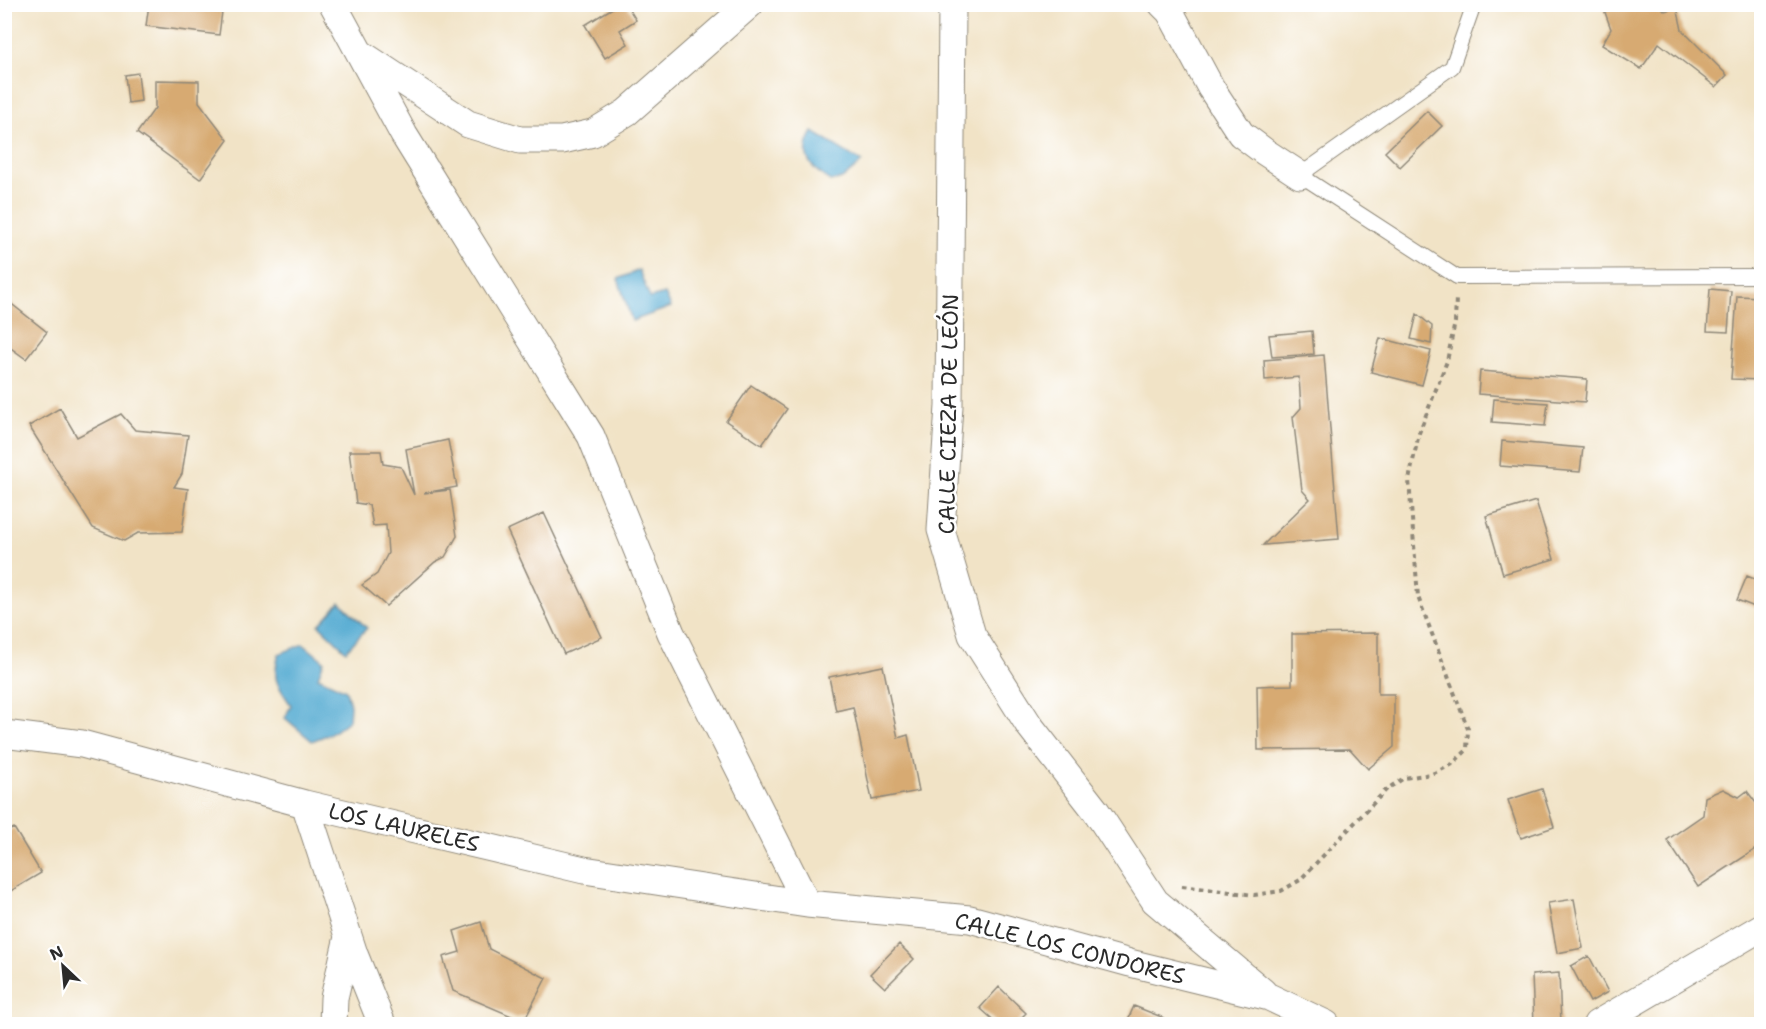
<svg xmlns="http://www.w3.org/2000/svg" width="1766" height="1029" font-family="'Shantell Sans',sans-serif">
  <rect width="100%" height="100%" fill="#fff"/>
  <filter id="ink" filterUnits="userSpaceOnUse"><feTurbulence type="fractalNoise" baseFrequency=".0167" numOctaves="2"/><feDisplacementMap in="SourceGraphic" scale="12" xChannelSelector="R" yChannelSelector="G"/><feConvolveMatrix kernelMatrix="1 2 1 2 8 2 1 2 1" color-interpolation-filters="sRGB"/></filter>
  <filter id="wash" filterUnits="userSpaceOnUse"><feTurbulence type="fractalNoise" baseFrequency=".008" numOctaves="4" result="noise"/><feDisplacementMap in="SourceGraphic" scale="24" xChannelSelector="R" yChannelSelector="G"/><feGaussianBlur stdDeviation="1.35" result="paint"/><feColorMatrix in="noise" values="0 0 0 0 0 0 0 0 0 0 0 0 0 0 0 0 0 1.4 0 .05"/><feComposite in="paint" operator="in"/></filter>
  <g filter="url(#wash)">
    <rect width="100%" height="100%" fill="#f1e3c6"/>
    <path fill="#55abd2" stroke="#406b7e" stroke-width="1.5" d="M813 132 862 162 842 179 830 181C809 167 799 155 813 132Z
      M639 270 650 298 665 294 671 307 632 321 618 279Z
      M340 602 367 628 346 651 319 625Z
      M303 644 324 661 318 677 346 690 350 705 349 720 332 733 312 741 285 718 291 705C276 683 272 680 279 654Z"/>
    <g id="blocks">
      <path fill="#d7aa72" d="M149 4H223L219 35 146 26Z
        M619 4H626L636 20 620 30 628 44 605 58 585 25Z
        M1602 4H1658L1665 11 1677 7 1682 30 1727 75 1716 87 1659 43 1641 69 1602 45 1611 29Z
        M138 73 141 101 128 103 125 75Z
        M155 80 199 81V102L228 140 200 179 137 133 155 108Z
        M1427 111 1442 126 1400 167 1385 152Z
        M1710 289 1731 291 1728 332 1707 331Z
        M1737 296 1762 297V380L1731 379Z
        M4 298 47 332 26 359 4 343Z
        M1417 314 1432 326 1431 344 1411 339Z
        M1312 331 1314 354 1272 357 1269 335Z
        M1380 338 1431 351 1422 385 1371 372Z
        M1324 355 1339 539 1263 545 1310 499 1302 490 1293 417 1301 408 1299 377 1265 380 1264 360Z
        M1480 371 1587 379 1585 402 1478 394Z
        M751 385 787 409 762 445 726 421Z
        M1494 399 1548 403 1545 426 1492 422Z
        M60 408 77 437 121 414 135 430 188 435 182 474 174 487 188 489 182 532 138 533 124 541 93 528 29 426Z
        M448 440 457 487 424 493 450 490 457 536 445 557 435 562 386 606 362 585 377 574 388 553 386 525 373 526 369 505 356 503 349 451H381L383 464 401 467 414 495 406 449Z
        M1502 441 1583 448 1580 472 1500 466Z
        M1536 501 1554 559 1503 574 1486 516Z
        M544 513 602 637 564 654 507 530Z
        M1747 576 1762 582V610L1737 600Z
        M1378 633V694H1394V747L1368 769 1350 749 1258 750 1257 686 1292 685V634Z
        M883 666 898 738 908 735 919 791 872 800 853 707 836 711 829 677Z
        M1542 789 1554 827 1521 838 1508 800Z
        M1723 789 1739 797 1747 791 1762 811V845L1698 887 1667 840 1703 815 1705 797Z
        M14 828 41 873 4 895V833Z
        M1574 899 1583 948 1557 953 1548 903Z
        M481 922 489 949 546 978 527 1015 516 1018 453 991 443 957 460 952 454 931Z
        M899 944 914 959 885 988 870 974Z
        M1589 956 1608 992 1590 1002 1571 966Z
        M1559 973 1561 1024H1534L1532 975Z
        M999 987 1026 1013 1015 1024H998L980 1008Z
        M1134 1006 1179 1024H1126Z"/>
    </g>
  </g>
  <g filter="url(#ink)">
    <use href="#blocks" fill-opacity="0" stroke="#8e8778" stroke-width="1.5"/>
    <g fill="none" stroke-linecap="round" stroke-linejoin="round">
      <g stroke="#8e8778" stroke-width="16">
        <path id="lane" d="M1474 4 1452 67 1300 175 1457 277 1762 276"/>
      </g>
      <g stroke="#8e8778" stroke-width="29">
        <path id="street" d="M333 4 404 135 591 436 671 633 807 904
          M952 4 949 406 941 530 972 635 1029 725 1096 811 1155 901 1263 992
          M1162 4 1170 12 1211 88 1241 134 1265 152 1300 175
          M360 53 468 124 520 140H562L593 133 627 112 750 4
          M4 734 82 744 305 804 584 870 807 904 970 919 1130 963 1269 997 1326 1024
          M305 804 354 954 382 1024
          M333 1024 334 998 348 937
          M1597 1024 1762 927"/>
      </g>
      <path stroke="#8e8778" stroke-width="4" stroke-dasharray="4.5 4.5" stroke-linecap="butt" d="M1182 886 1254 895 1281 891 1300 880 1387 789 1404 778 1432 774 1451 765 1467 750 1468 729 1418 597 1409 480 1419 433 1447 361 1455 322 1456 298"/>
      <use href="#lane" stroke="#fff" stroke-width="14"/>
      <use href="#street" stroke="#fff" stroke-width="27"/>
    </g>
  </g>
  <g text-anchor="middle" stroke-width="5" stroke-linejoin="round" paint-order="stroke">
    <g font-size="22" fill="#2b2b2b" stroke="#fff">
      <text transform="translate(948 414) rotate(-89)" y="8">CALLE CIEZA DE LEÓN</text>
      <text transform="translate(404 827) rotate(13)" y="8">LOS LAURELES</text>
      <text transform="translate(1070 948) rotate(14)" y="8">CALLE LOS CONDORES</text>
    </g>
  </g>
  <rect width="1766" height="1029" fill="none" stroke="#fff" stroke-width="24"/>
  <g transform="translate(63 966) rotate(334)" stroke="#ffffff" stroke-width="4.5" paint-order="stroke">
  <path d="M0-4.5L10 22L0 15L-10 22Z" fill="#2b2b2b"/>
  <text y="-9" font-size="16" font-weight="bold" text-anchor="middle" fill="#2b2b2b">N</text>
  </g>
</svg>
